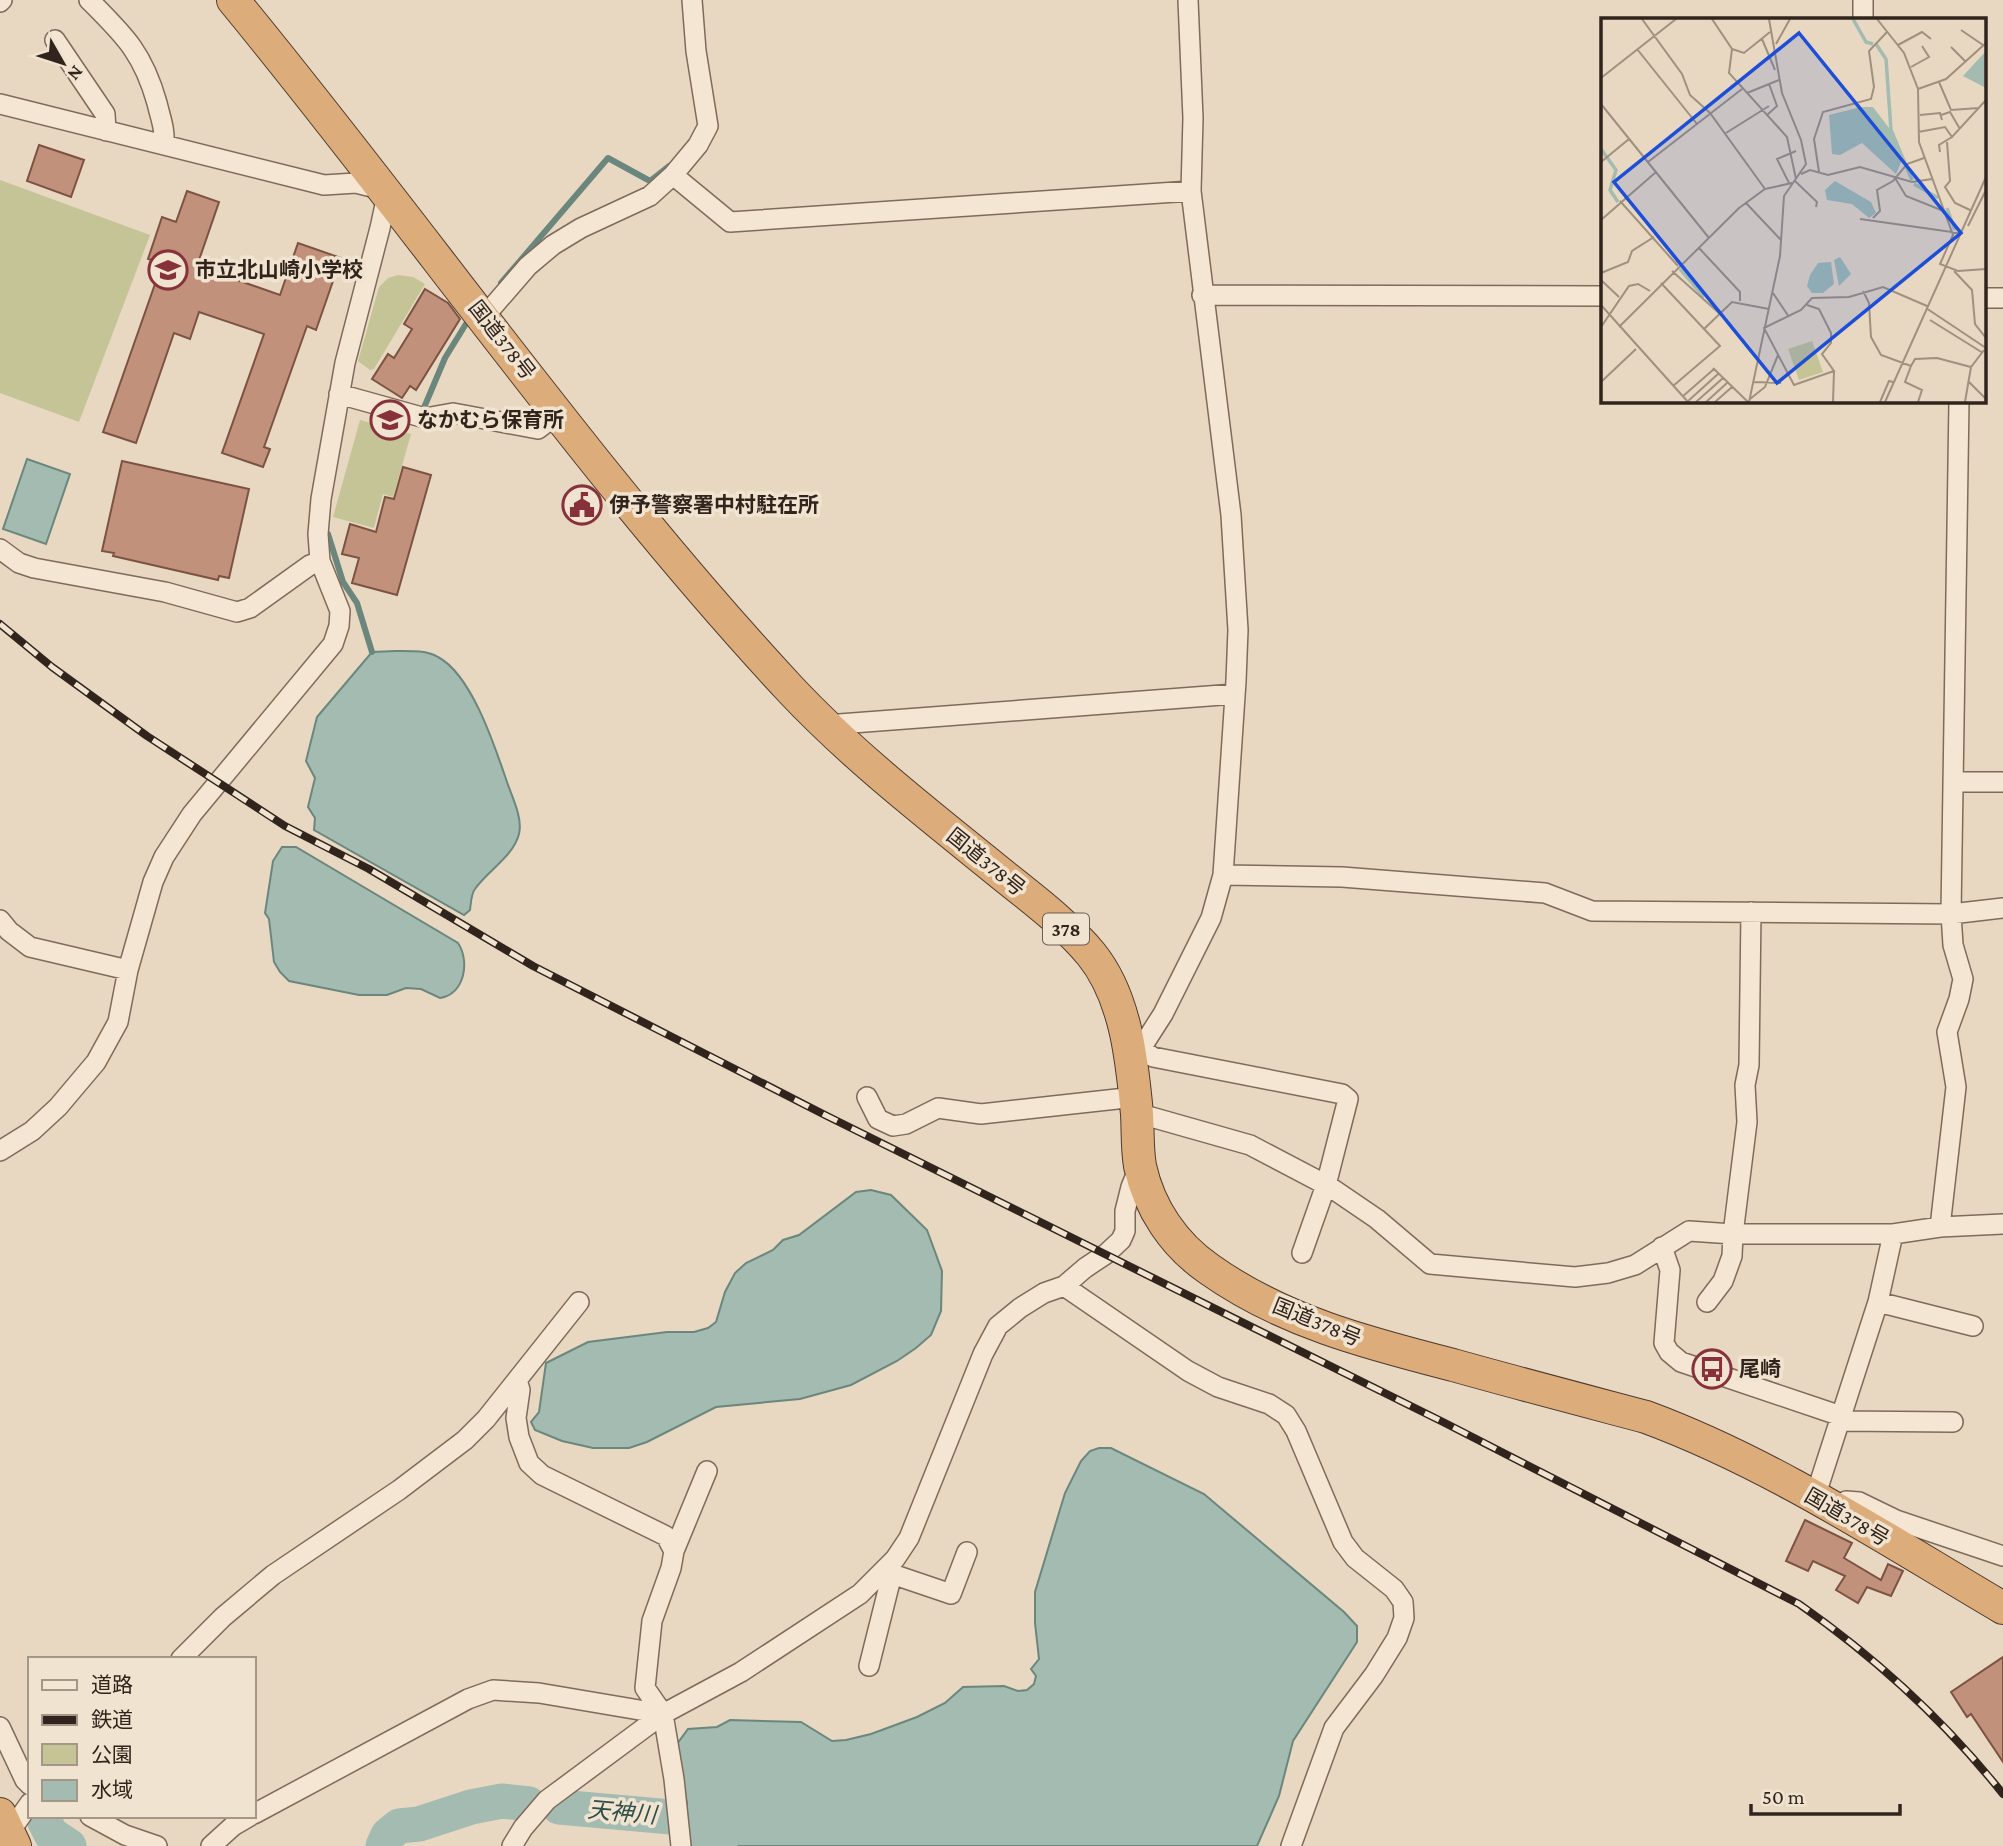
<svg xmlns="http://www.w3.org/2000/svg" width="2003" height="1846" font-family="'Crimson Pro','Noto Sans JP',serif">
  <rect width="100%" height="100%" fill="#e8d8c1"/>
  <path fill="#c4c496" d="M0 180 150 235 79 422 0 393Z
    M398 275 413 277 425 284 374 369 370 370 358 361 379 287 388 278Z
    M360 420 411 434 393 497 383 494 374 528 333 517Z"/>
  <path fill="#a3bbb1" stroke="#6b877d" stroke-width="2" d="M27 459 70 474 46 544 3 529Z
    M395 651C409 651 426 650 438 657 472 675 495 747 507 782 512 797 523 818 519 834 513 857 487 871 475 889 471 894 471 903 470 910L464 915 314 830 315 818 308 807 315 778 306 761 317 717 372 652Z
    M282 847H296L458 943C470 961 465 994 440 998L421 989 406 988 387 995H359L289 981 280 972 274 962 269 919 265 913 273 861Z
    M871 1190 891 1195 927 1230 942 1271 941 1311 931 1335 916 1348 897 1361 851 1385 800 1399 716 1407 647 1442 629 1448H593L562 1441 535 1430 531 1422 539 1412 546 1363 588 1342 667 1332H694L708 1328 716 1322 725 1292 735 1273 746 1263 773 1250 783 1240 799 1235 856 1192Z
    M1099 1448H1111L1204 1494 1344 1612 1357 1626V1642L1293 1741 1279 1796 1257 1846H734L689 1817 677 1744 688 1729 717 1727 730 1720 801 1722 832 1741 846 1740 871 1734 917 1717 945 1703 963 1687 1004 1686 1018 1691 1027 1690 1034 1684 1036 1676 1031 1669 1039 1659 1035 1623V1592L1065 1493 1081 1461 1090 1451Z"/>
  <g fill="none" stroke-linecap="round" stroke-linejoin="round">
    <path stroke="#6b877d" stroke-width="6" d="M501 283 608 158 650 181 669 166
      M423 410 445 358 469 319
      M328 534 343 582 357 603 372 652"/>
    <path stroke="#a3bbb1" stroke-width="35" d="M559 1807 671 1817 685 1823 720 1846
      M45 1822 51 1834 69 1846
      M383 1846 388 1835 399 1826 419 1824 471 1807 502 1801 529 1804"/>
  </g>
  <path fill="#c2917b" stroke="#7c5343" stroke-width="2" d="M39 145 84 160 71 197 27 181Z
    M187 191 219 202 197 266 280 295 298 243 341 258 316 330 307 326 264 447 270 449 263 467 222 453 264 334 199 312 190 339 174 333 136 443 103 432 162 264 148 259 162 217 176 222Z
    M425 289 448 303 460 319 416 390 410 386 402 398 372 379 388 354 394 358 412 329 404 324Z
    M122 461 249 489 229 578 219 576 218 580 113 556 114 553 102 551Z
    M403 467 431 475 397 595 352 583 359 558 342 554 350 524 376 532 385 497 394 499Z
    M1805 1520 1852 1543 1844 1558 1881 1580 1888 1564 1903 1571 1891 1596 1867 1587 1858 1603 1836 1590 1845 1576 1813 1561 1808 1571 1786 1561Z
    M2003 1657V1762L1971 1714 1967 1717 1951 1692Z"/>
  <g fill="none" stroke-linecap="round" stroke-linejoin="round">
    <g stroke="#7f6a5b" stroke-width="22">
      <path id="minor" d="M89 0C125 36 143 53 157 103 161 120 165 128 164 145
        M0 2 2 0
        M1863 19V0
        M55 40 105 114 106 131
        M0 104 324 185 356 183 388 191 380 228 345 363 321 499 318 534 320 561 340 611 339 626 333 644 192 814 164 857 153 882 128 970 118 1022 96 1062 58 1107 32 1131 0 1151
        M673 175 730 222 1191 191
        M1202 295 1602 296
        M1984 298H2003
        M483 318 528 266 553 245 581 228 650 196 673 175 698 145 708 126 696 51 692 0
        M339 394 425 418 453 413 538 429 559 413
        M0 549 19 563 34 568 165 592 237 612 250 608 310 565 320 561
        M826 725 1235 694
        M1953 782H2003
        M1223 875 1342 877 1545 893 1592 911 1951 914 2003 908
        M0 920 9 931 30 947 128 970
        M1140 1049 1153 1057 1342 1094 1348 1099 1326 1185 1302 1253
        M1131 1064 1163 1014 1211 918 1223 875 1236 681 1238 630 1231 515 1191 191 1193 118 1188 0
        M867 1097 878 1119 893 1126 906 1124 938 1108 981 1114 1135 1097
        M1137 1113 1250 1145 1330 1187 1377 1219 1430 1264 1575 1277 1608 1273 1635 1265 1689 1231 1733 1234H1893L1940 1227 2003 1224
        M1940 1227 1956 1087 1947 1032 1959 999 1963 979 1953 945 1951 914 1959 401
        M1662 1247 1670 1270 1664 1343 1669 1352 1681 1362 1841 1416
        M1064 1286 1188 1371 1218 1387 1269 1404 1286 1415 1296 1431 1343 1542 1355 1558 1394 1589 1403 1602 1404 1618 1397 1638 1374 1675 1334 1728 1291 1846
        M1707 1302 1723 1281 1732 1256 1733 1234 1747 1122 1745 1085 1749 1065 1751 912
        M1878 1302 1973 1326
        M517 1380 520 1390 516 1418 519 1437 529 1463 542 1475 666 1536 674 1551 671 1568 652 1621 645 1688 663 1714 674 1779 681 1846
        M1840 1421 1953 1422
        M1815 1497 1878 1302 1893 1234
        M1836 1510 1846 1501 1859 1502 1896 1520 2003 1556
        M674 1551 707 1471
        M886 1569 892 1574 951 1594 967 1552
        M181 1659 223 1617 273 1575 399 1490 465 1440 486 1419 579 1302
        M869 1666 892 1574
        M0 1727 25 1780 30 1785
        M254 1814 468 1699 493 1690 539 1693 663 1714
        M90 1816 125 1835 157 1846
        M9 1833 30 1803
        M211 1846 233 1826 250 1816
        M512 1846 523 1828 547 1800 663 1714 741 1672 860 1594 895 1559 909 1538 983 1354 998 1326 1020 1308 1044 1293 1064 1286 1085 1268 1106 1254 1121 1240 1125 1231V1211L1131 1187 1140 1165"/>
    </g>
    <g stroke="#4d3a2f" stroke-width="34">
      <path id="trunk" d="M233 0C421 228 589 473 790 689 850 753 920 808 988 863 1023 892 1062 919 1091 954 1126 997 1132 1060 1137 1114 1138 1131 1137 1149 1140 1166 1149 1208 1174 1245 1209 1269 1282 1321 1367 1343 1453 1365 1517 1383 1582 1400 1646 1417 1773 1464 1887 1540 2003 1608
        M0 1814 15 1846"/>
    </g>
    <use href="#minor" stroke="#f4e6d3" stroke-width="19"/>
    <use href="#trunk" stroke="#dcac7b" stroke-width="32"/>
    <g stroke="#31241d" stroke-width="8">
      <path id="rail" d="M0 624 52 667 147 736 285 826 369 869 533 966 825 1115 1443 1422 1799 1604C1876 1658 1944 1720 2003 1794"/>
    </g>
    <use href="#rail" stroke="#f0e3cf" stroke-width="5" stroke-dasharray="16" stroke-linecap="butt"/>
  </g>
  <defs>
    <g id="school-ring" transform="scale(2.0125)"><circle r="9.5" fill="#f0e3cf" stroke="#87313b" stroke-width="1.5"/><path d="M0-5L7-2L0 1L-7-2ZM-4 1L0 2.5L4 1V4Q0 6-4 4Z" fill="#87313b"/></g>
    <g id="civic-ring" transform="scale(2.0125)"><circle r="9.5" fill="#f0e3cf" stroke="#87313b" stroke-width="1.5"/><path d="M-.6-6.5H3V-4.5H.6V-3L4-1V1h2V6H-6V1h2V-1L-.6-3ZM-1.2 2.5V6h2.4V2.5Z" fill="#87313b"/></g>
    <g id="bus-ring" transform="scale(2.0125)"><circle r="9.5" fill="#f0e3cf" stroke="#87313b" stroke-width="1.5"/><path d="M-5-6H5V4H4V6H2V4H-2V6H-4V4H-5ZM-3.5-4V0h7V-4ZM-3.5 1.2v1.5H-2V1.2ZM2 1.2v1.5H3.5V1.2Z" fill="#87313b"/></g>
  </defs>
  <g fill-rule="evenodd">
    <use href="#school-ring" x="168" y="270"/>
    <use href="#school-ring" x="390" y="420"/>
    <use href="#civic-ring" x="582" y="505"/>
    <use href="#bus-ring" x="1712" y="1369"/>
  </g>
  <g text-anchor="middle" stroke-width="7" stroke-linejoin="round" paint-order="stroke">
    <rect fill="#f0e3cf" stroke="#6a5d52" stroke-width="2" x="1043" y="913.5" width="46" height="31" rx="5"/>
    <g font-size="19" font-weight="bold" fill="#31241d">
      <text x="1066" y="936">378</text>
    </g>
    <g font-size="21" font-weight="bold" fill="#31241d" stroke="#f0e3cf" text-anchor="start">
      <text x="195" y="277">市立北山崎小学校</text>
      <text x="417" y="427">なかむら保育所</text>
      <text x="609" y="512">伊予警察署中村駐在所</text>
      <text x="1739" y="1376">尾崎</text>
    </g>
    <g font-size="21" fill="#31241d" stroke="#f0e3cf">
      <text transform="translate(502 340) rotate(52)" y="7">国道378号</text>
      <text transform="translate(986 862) rotate(39)" y="7">国道378号</text>
      <text transform="translate(1317 1322) rotate(22)" y="7">国道378号</text>
      <text transform="translate(1847 1517) rotate(30)" y="7">国道378号</text>
    </g>
    <g font-size="23" font-style="italic" fill="#2e4f49" stroke="#f0e3cf">
      <text transform="translate(622 1812) rotate(5)" y="8">天神川</text>
    </g>
  </g>
  <g transform="translate(1601 18)">
    <rect width="385" height="385" fill="#e8d8c1"/>
    <path d="M211 323 222 354 198 362 187 331Z" fill="#c4c496"/>
    <path d="M385 33V70L362 58ZM260 89H272L288 110 301 142 295 156 261 125 239 137 231 136 228 97ZM234 163 270 184 275 195 268 200 251 186 226 182 224 172ZM239 239 250 256 238 268 233 242ZM230 244 233 266 222 275H211L206 268 209 257 217 245Z" fill="#a3bbb1"/>
    <path fill="none" stroke="#a3bbb1" stroke-width="3.5" d="M252 1 265 24 272 26M275 26 285 41 290 112 311 162M0 131 15 152 9 172 17 184M313 166 337 180M346 190 354 212M79 251 103 279"/>
    <path fill="none" stroke="#9f907f" stroke-width="2" d="M41 1 81 56 89 77 109 95 164 171M111 1 131 31 128 55 186 119 195 161M276 1 303 35 317 71 318 124 352 217 339 246 357 253 385 251M360 12 382 27M161 21 174 52M175 26 189 1M297 27 321 14 330 21M350 29 365 44M36 31 96 106M131 31 143 35 169 14M310 49 328 39 321 28M0 60 75 1M338 64 350 92 378 90M317 71 345 61 385 25M146 75 178 62M0 86 108 220M166 97 176 88 168 66M319 97 339 95 341 102M340 97 349 94 359 111M317 114 344 109 351 119 385 82M125 115 168 88M346 124 349 163 344 169 354 185 369 192M339 134 338 127 351 119M0 144 28 121M47 144 141 71M218 154 213 121 222 94 270 81 273 69 268 33 286 14M200 156 209 152 227 157 259 149 311 164 331 161M294 160 305 178 345 194M194 163 216 184 215 189M188 165 176 141 195 133M19 183 77 248M145 185 180 222M272 200 279 193 276 172 292 163 306 146 323 140M259 201 358 215M0 202 55 154M367 208 385 172M98 230 139 274V283M71 253 119 296M353 253 371 272 374 306 385 320M0 255 27 244 31 233 53 219M0 262 18 279M60 265 119 328 72 368M262 273 268 285 270 319 280 337 310 348 314 341 336 340 370 349 383 332M172 275 188 299M0 287 87 384M206 287 218 291 230 315V325L221 336 233 353 193 367 163 310 200 292 211 280 248 279 282 269 326 288M325 290 385 330M329 302 382 335M0 309 28 268 37 266 49 273M18 309 138 190 164 171 191 165M103 311 131 284 168 291M310 348 304 364 321 372 317 384M112 350 147 384M0 364 35 331M153 364 180 365M368 364 385 381M81 379 113 351M149 381 164 369 177 337M86 384 117 356M95 384 122 360M105 384 126 365M114 384 131 369M148 384 179 238 183 178 205 146 200 122 181 75 168 1M232 384 233 353M279 384 288 363 292 364M284 384 385 159M364 384 370 349"/>
    <path fill="#1d4ed8" fill-opacity="0.15" stroke="#1d4ed8" stroke-width="3.5" d="M198 15 360 215 176 365 13 164Z"/>
    <rect width="385" height="385" fill="none" stroke="#31241d" stroke-width="3.5"/>
  </g>
  <rect x="28" y="1657" width="228" height="161" fill="#f0e3cf" stroke="#a49788" stroke-width="2"/>
  <rect x="42" y="1680" width="35" height="10" fill="#f4e6d3" stroke="#a49788" stroke-width="2"/>
  <text x="91" y="1692" font-size="21" fill="#31241d">道路</text>
  <rect x="42" y="1715" width="35" height="10" fill="#31241d" stroke="#a49788" stroke-width="2"/>
  <text x="91" y="1727" font-size="21" fill="#31241d">鉄道</text>
  <rect x="42" y="1744" width="35" height="21" fill="#c4c496" stroke="#a49788" stroke-width="2"/>
  <text x="91" y="1762" font-size="21" fill="#31241d">公園</text>
  <rect x="42" y="1780" width="35" height="21" fill="#a3bbb1" stroke="#a49788" stroke-width="2"/>
  <text x="91" y="1797" font-size="21" fill="#31241d">水域</text>
  <g transform="translate(63 63) rotate(129)" stroke="#f0e3cf" stroke-width="5" paint-order="stroke">
  <path d="M0-5L12 26L0 18L-12 26Z" fill="#31241d"/>
  <text y="-10" font-size="19" font-weight="bold" text-anchor="middle" fill="#31241d">N</text>
  </g>
  <path d="M1751 1804v10h149v-10" fill="none" stroke="#31241d" stroke-width="3.5"/>
  <text x="1762" y="1804" font-size="21" fill="#31241d" stroke="#f0e3cf" stroke-width="5" paint-order="stroke">50 m</text>
</svg>
